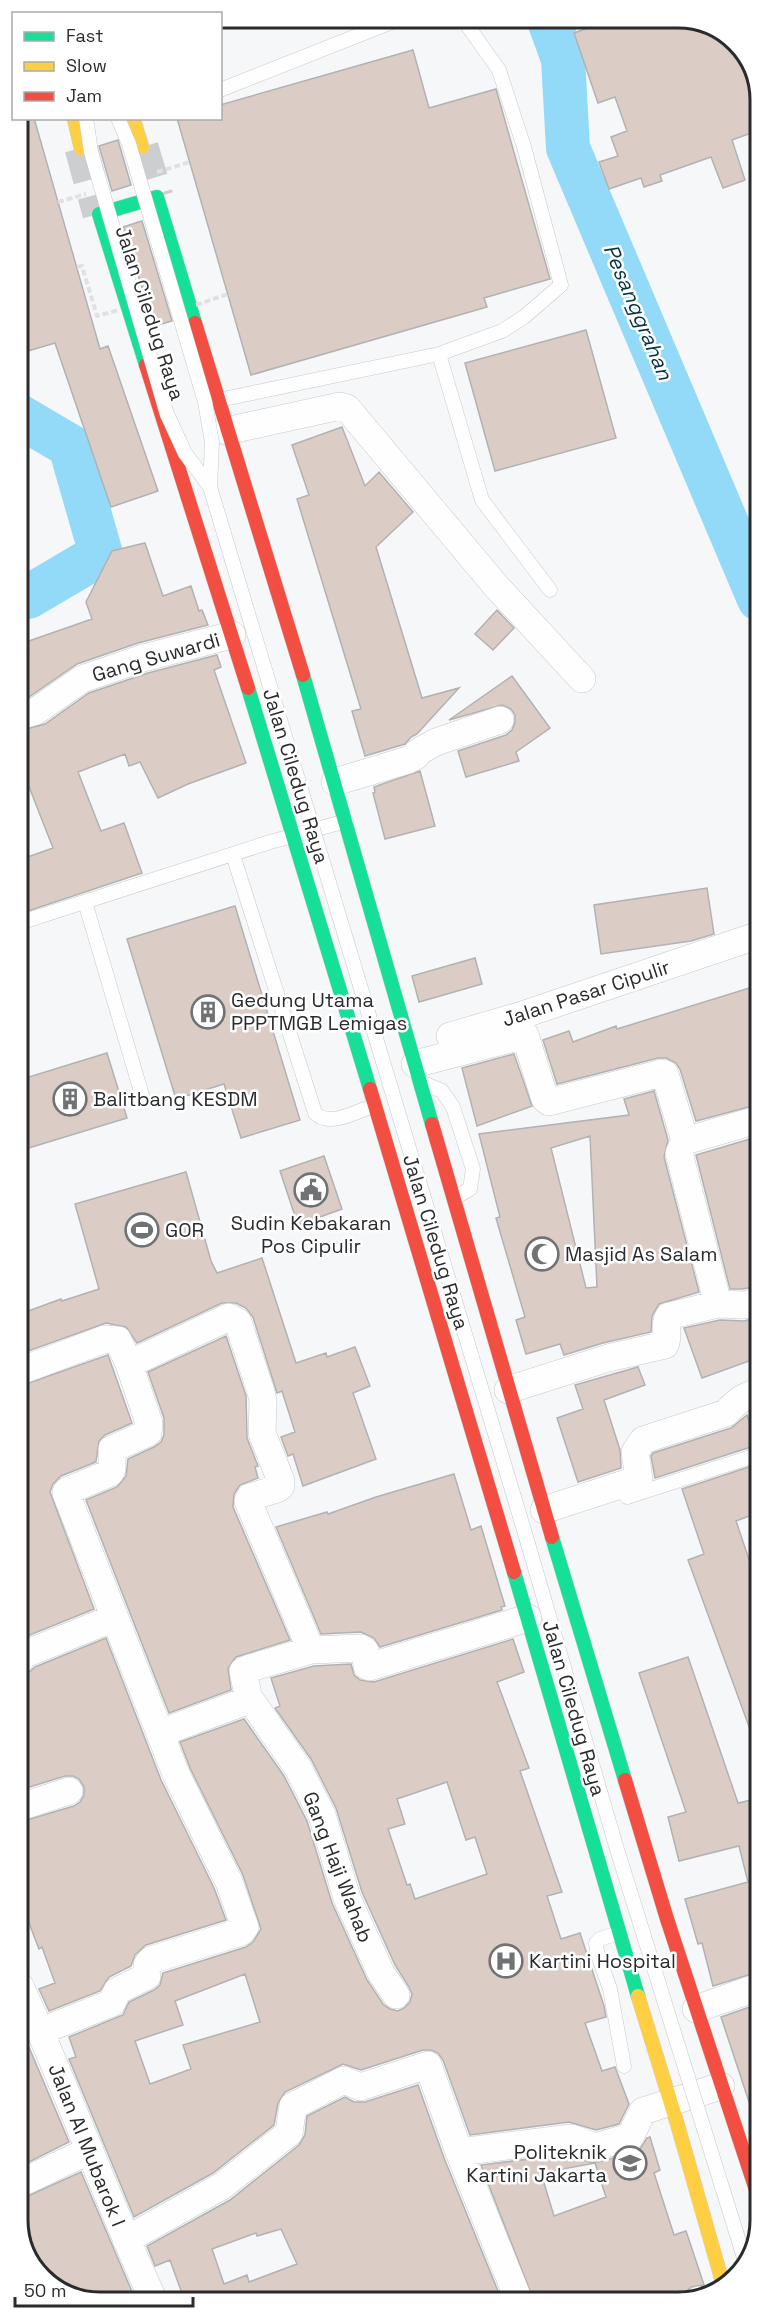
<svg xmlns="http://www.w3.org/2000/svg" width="779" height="2321" font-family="'Space Grotesk',sans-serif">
  <rect width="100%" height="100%" fill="#f5f7f9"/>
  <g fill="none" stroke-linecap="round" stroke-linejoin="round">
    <path stroke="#92daf7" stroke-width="44" d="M548 18 563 59 568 148 759 599
      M19 416 70 446 101 554 28 597H19"/>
  </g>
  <path fill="#dbcdc5" stroke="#b2b2b2" stroke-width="1.5" fill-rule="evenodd" d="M599 18H684L733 38 758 80V133H751L732 140 745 180 723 188 711 157 660 175 662 181 644 187 641 178 609 189 599 162 618 156 611 137 627 131 615 97 598 103 574 33 601 23Z
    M413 50 429 108 496 89 550 279 484 298 487 307 251 375 177 118H220V105Z
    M18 118H34L100 349 108 346 158 491 111 507 55 343 18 354Z
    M118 140 131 185 112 191 99 146Z
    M142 221 172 321 154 326 123 227Z
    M586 330 616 438 495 471 465 363Z
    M342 427 365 486 379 472 413 512 376 547 422 698 459 688 417 734 411 737 405 744 365 756 352 711 361 709 297 499 309 495 292 445Z
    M145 543 163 596 191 586 199 611 202 610 208 625 138 643 77 664 29 697 20 699 19 653 29 650 26 642 92 619 86 602 112 551Z
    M497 610 514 628 493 650 475 634Z
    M217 655 221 667 214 670 246 763 188 784 158 798 140 762 129 766 125 754 78 772 101 831 124 823 142 873 19 914V860L53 848 19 761V731L45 724 89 693 148 673Z
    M512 676 550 728 516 752 519 761 466 777 458 751 506 735 512 730 515 722V715L511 709 502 705 449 720Z
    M420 771 435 826 385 839 373 793 375 792 374 787Z
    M707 888 714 934 691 941 601 954 594 905Z
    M235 906 300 1120 241 1138 224 1084 176 1099 127 939Z
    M475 958 482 984 419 1002 412 976Z
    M759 985 760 1104 696 1121 680 1069 676 1063 666 1058H658L557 1084 543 1040 569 1031 573 1042 616 1026 617 1029Z
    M107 1053 127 1118 19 1151V1080Z
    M514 1054 532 1106 477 1126 462 1068Z
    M654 1091 668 1140 664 1157 699 1292 659 1304 652 1316 651 1332 603 1343 564 1355 560 1344 526 1354 516 1320 525 1317 496 1218 500 1217 479 1134 629 1115 624 1099ZM590 1136 597 1287 586 1288 551 1148Z
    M760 1136V1286L742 1289H730L696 1155Z
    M324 1156 342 1209 298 1225 280 1171Z
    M186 1172 211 1261 217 1273 262 1258 296 1363 326 1353 327 1357 355 1347 370 1386 353 1393 376 1459 303 1486 293 1454 288 1456 281 1437 295 1432 282 1391 277 1393 253 1317 246 1308 236 1303H222L137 1343 126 1327 106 1323 20 1354V1314L61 1299 62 1301 99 1289 75 1204Z
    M760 1317V1357L702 1378 684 1328 720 1320 744 1321Z
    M226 1336 246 1396 247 1438 258 1466 255 1467 258 1478 240 1485 234 1494 233 1507 290 1640 236 1657 228 1668 231 1690 169 1713 86 1500 117 1487 126 1476 128 1459 154 1447 161 1442 164 1435V1418L148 1372Z
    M108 1355 132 1423 105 1435 99 1441 96 1462 61 1476 53 1484 50 1492 94 1609 20 1639V1386Z
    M638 1367 645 1385 604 1400 620 1450 621 1468 578 1482 557 1418 583 1409 575 1385Z
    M747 1415 757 1445 655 1478 651 1456 653 1453 731 1428Z
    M755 1465 760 1481V1512L736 1521 760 1592V1751H758L688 1560 704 1554 682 1489Z
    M454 1474 471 1530 481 1526 505 1606 501 1607 502 1610 380 1647 374 1638 361 1632 321 1634 276 1527 327 1512 328 1514 376 1497Z
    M106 1638 161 1780 214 1888 226 1920 146 1945 135 1955 131 1966 109 1977 100 1991 49 2011 39 1989 55 1983 42 1947 39 1949 29 1923 20 1926V1822L74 1806 80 1802 84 1795V1787L79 1779 73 1776H65L20 1790V1675H26L35 1667Z
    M513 1639 524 1672 497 1682 529 1768 520 1771 562 1892 547 1896 561 1939 580 1933 604 2006 606 2017 585 2023 602 2071 615 2067 629 2104 619 2124 596 2130 569 2122 470 2135 443 2060 438 2053 431 2050H423L361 2070 343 2064 285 2092 278 2103 274 2125 213 2173 134 2217 69 2059 76 2057 69 2037 123 2015 129 2002 154 1990 160 1985 163 1973 246 1947 253 1942 261 1929 243 1875 190 1768 180 1742 244 1719 284 1776 307 1821 332 1903 367 1980 383 2004 390 2009 398 2011 404 2008 410 2002 412 1994 409 1987 395 1965 362 1892 336 1808 311 1759 275 1708 280 1706 271 1678 314 1666 351 1664 354 1675 360 1680 374 1682ZM447 1782 466 1840 475 1837 487 1874 415 1899 410 1884 407 1885 388 1829 405 1824 397 1799ZM245 1974 260 2022 183 2045 191 2069 150 2084 135 2041 183 2025 175 2001Z
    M688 1657 738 1803 760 1798 761 1971 713 1986 702 1943 698 1944 685 1899 748 1882 739 1846 679 1861 668 1817 686 1812 639 1673Z
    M761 2003V2125L757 2126 721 2017Z
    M20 2026 69 2142 21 2166V2158Z
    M418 2085 444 2158 502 2301 180 2302 179 2300 184 2299 170 2260 155 2266 147 2246 230 2200 299 2145 305 2135 307 2116 345 2097 354 2102H365ZM281 2229 297 2264 249 2282 247 2275 224 2284 212 2249 256 2233 257 2236Z
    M650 2137 660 2170 654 2173 674 2235 686 2231 704 2285 691 2287 685 2293 683 2300 534 2301 481 2165 569 2154 589 2162H599L635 2152 640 2149 647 2138ZM595 2163 606 2197 554 2216 541 2173Z
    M81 2172 133 2294 111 2303H95L46 2283 21 2241V2199Z"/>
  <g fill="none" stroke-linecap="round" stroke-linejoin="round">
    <path stroke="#ccced0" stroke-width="33" stroke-dasharray="33 16" stroke-linecap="butt" d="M142 147 157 197
      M81 148 99 214"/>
    <g stroke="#c7c9ca" stroke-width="15">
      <path id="lane" d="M220 90 392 22 411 18
        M439 354 502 331 524 317 561 285 524 147 499 70 462 18
        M219 400 439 354 482 500 550 590
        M233 855 315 1113C329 1128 358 1111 375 1105
        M85 902 142 1095
        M19 923 270 842 346 821
        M423 1083 442 1091 453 1107 473 1169 470 1189 454 1198
        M627 1497 760 1454
        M618 1933 600 1939 596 1943 597 1952 610 1989 624 2066"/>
    </g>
    <g stroke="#c7c9ca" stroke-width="28">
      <path id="street" d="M226 431 340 406 347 408 496 586 582 679
        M19 716 36 711 82 679 143 658 232 635
        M335 782 408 760 416 756 418 752 436 742 500 720
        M450 1036 519 1016 759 935
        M415 1064 525 1035 545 1099 549 1102 662 1073 665 1074 685 1141
        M718 1304 679 1153 685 1141 760 1119
        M129 1364 229 1317 238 1322 261 1392 263 1401 262 1433 281 1481V1486L277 1489 250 1497 248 1501 311 1650
        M20 1371 105 1339 118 1340 129 1364 149 1423 148 1433 112 1449V1469L110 1473 67 1491 66 1493 176 1774 229 1882 245 1927 241 1932 151 1960 147 1965V1976L117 1991 112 2003 41 2031
        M508 1390 608 1358 665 1345C670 1336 663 1325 669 1316L718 1304 744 1305 760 1301
        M544 1510 639 1479 635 1452 643 1440 726 1413C738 1400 743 1397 760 1391
        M20 1660 25 1654 114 1618
        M249 1700 243 1671 250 1668 311 1650 361 1648 365 1651 367 1666 369 1667 528 1618
        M160 1733 249 1700 252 1702 298 1768 322 1815 347 1898 381 1973 396 1995
        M20 1807 69 1791
        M20 1986C68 2090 106 2199 155 2303
        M696 2009 761 1986
        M459 2152 571 2138 595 2147 630 2137 643 2111 721 2086
        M21 2183 90 2150
        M126 2240 222 2186 289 2133 293 2106 344 2080 360 2087 428 2065 459 2152 519 2301
        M699 2300H700"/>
    </g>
    <g stroke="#d0d1d3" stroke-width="15">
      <path id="fast" d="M146 365 99 214 157 197 195 323
        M303 675 432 1124
        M248 688 370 1089
        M552 1537 625 1780
        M514 1572 638 1996"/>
    </g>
    <g stroke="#d0d1d3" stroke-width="15">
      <path id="slow" d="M74 118 81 148
        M133 118 142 147
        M638 1996 677 2123 723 2284"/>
    </g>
    <g stroke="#d0d1d3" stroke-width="15">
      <path id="jam" d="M195 323 303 675
        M146 365 248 688
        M370 1089 514 1572
        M432 1124 552 1537
        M625 1780 667 1919 761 2205"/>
    </g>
    <use href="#lane" stroke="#fefefe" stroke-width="14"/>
    <use href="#street" stroke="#fefefe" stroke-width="27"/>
    <use href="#fast" stroke="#16e098" stroke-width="14"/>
    <use href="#slow" stroke="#ffcf43" stroke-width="14"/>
    <use href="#jam" stroke="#f24e42" stroke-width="14"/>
    <g stroke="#c7c9ca" stroke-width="15" stroke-linecap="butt">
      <path id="lane-bridge" d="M86 118 91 152 167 414 185 453 210 487 524 1530 616 1846 746 2264
        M118 118 129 144 205 402 212 442 210 487"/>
    </g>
    <path stroke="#e1e1e1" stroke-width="4" stroke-dasharray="6 3" stroke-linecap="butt" d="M157 172 190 162
      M58 202 86 194
      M77 267 82 266 97 316 119 310
      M196 305 228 294"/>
    <use href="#lane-bridge" stroke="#fefefe" stroke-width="14"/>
  </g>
  <defs>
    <g id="building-ring" transform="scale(1.725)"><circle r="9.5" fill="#fff" stroke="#717274" stroke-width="1.5"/><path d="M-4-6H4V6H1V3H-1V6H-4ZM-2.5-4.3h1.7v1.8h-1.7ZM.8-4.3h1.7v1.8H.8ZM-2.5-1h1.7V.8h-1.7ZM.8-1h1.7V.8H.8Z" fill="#717274"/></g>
    <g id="civic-ring" transform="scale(1.725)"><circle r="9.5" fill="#fff" stroke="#717274" stroke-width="1.5"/><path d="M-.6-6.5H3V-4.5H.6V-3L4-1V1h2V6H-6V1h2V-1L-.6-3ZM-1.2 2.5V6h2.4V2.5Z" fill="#717274"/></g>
    <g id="stadium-ring" transform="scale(1.725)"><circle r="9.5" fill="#fff" stroke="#717274" stroke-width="1.5"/><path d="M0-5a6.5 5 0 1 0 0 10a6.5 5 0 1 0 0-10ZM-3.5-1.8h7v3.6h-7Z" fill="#717274"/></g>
    <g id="mosque-ring" transform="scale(1.725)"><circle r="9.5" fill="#fff" stroke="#717274" stroke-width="1.5"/><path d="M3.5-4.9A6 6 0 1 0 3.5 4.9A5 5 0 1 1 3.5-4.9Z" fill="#717274"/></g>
    <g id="hospital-ring" transform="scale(1.725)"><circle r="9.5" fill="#fff" stroke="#717274" stroke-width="1.5"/><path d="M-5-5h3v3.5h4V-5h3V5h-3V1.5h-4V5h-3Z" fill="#717274"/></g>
    <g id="university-ring" transform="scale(1.725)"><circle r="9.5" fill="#fff" stroke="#717274" stroke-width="1.5"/><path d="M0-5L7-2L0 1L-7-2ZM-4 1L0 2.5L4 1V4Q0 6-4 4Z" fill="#717274"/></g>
  </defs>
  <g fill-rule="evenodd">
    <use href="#building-ring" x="208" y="1012"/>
    <use href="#building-ring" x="70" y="1099"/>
    <use href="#civic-ring" x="311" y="1190"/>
    <use href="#stadium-ring" x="142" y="1230"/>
    <use href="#mosque-ring" x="542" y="1254"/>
    <use href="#hospital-ring" x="506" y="1961"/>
    <use href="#university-ring" x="630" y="2163"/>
  </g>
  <g text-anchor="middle" stroke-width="5" stroke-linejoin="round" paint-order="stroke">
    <g font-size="20" fill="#2a2b2d" stroke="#fff">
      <text transform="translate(150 313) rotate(72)" y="7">Jalan Ciledug Raya</text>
      <text transform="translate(156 657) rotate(-16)" y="7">Gang Suwardi</text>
      <text transform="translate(296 776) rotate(73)" y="7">Jalan Ciledug Raya</text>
      <text transform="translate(586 993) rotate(-18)" y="7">Jalan Pasar Cipulir</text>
      <text transform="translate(436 1242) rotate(73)" y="7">Jalan Ciledug Raya</text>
      <text transform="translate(574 1708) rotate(74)" y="7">Jalan Ciledug Raya</text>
      <text transform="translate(338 1867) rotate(69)" y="7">Gang Haji Wahab</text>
      <text transform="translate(87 2145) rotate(68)" y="7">Jalan Al Mubarok I</text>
    </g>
    <g font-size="20" fill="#2a2b2d" stroke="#fff" text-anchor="start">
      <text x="231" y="1007">Gedung Utama<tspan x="231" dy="23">PPPTMGB Lemigas</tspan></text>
      <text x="93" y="1106">Balitbang KESDM</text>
      <text x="311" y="1230" text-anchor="middle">Sudin Kebakaran<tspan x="311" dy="23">Pos Cipulir</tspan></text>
      <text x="165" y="1237">GOR</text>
      <text x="565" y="1261">Masjid As Salam</text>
      <text x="529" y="1968">Kartini Hospital</text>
      <text x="607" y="2159" text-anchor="end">Politeknik<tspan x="607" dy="23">Kartini Jakarta</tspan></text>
    </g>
    <g font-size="21" font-style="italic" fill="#043545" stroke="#fff">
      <text transform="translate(638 312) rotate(67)" y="7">Pesanggrahan</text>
    </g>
  </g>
  <path d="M0 0H779V2321H0ZM100 28H678A72 72 0 0 1 750 100V2220A72 72 0 0 1 678 2292H100A72 72 0 0 1 28 2220V100A72 72 0 0 1 100 28Z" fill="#fff" fill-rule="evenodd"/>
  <path fill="none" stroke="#2a2b2d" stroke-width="3" d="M100 28H678A72 72 0 0 1 750 100V2220A72 72 0 0 1 678 2292H100A72 72 0 0 1 28 2220V100A72 72 0 0 1 100 28Z"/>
  <rect x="12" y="12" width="210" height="108" fill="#ffffff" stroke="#aaaaab" stroke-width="1.5"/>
  <rect x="24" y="32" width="30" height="9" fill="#16e098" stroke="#aaaaab" stroke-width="1.5"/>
  <text x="66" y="42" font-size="18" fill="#2a2b2d">Fast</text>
  <rect x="24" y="62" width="30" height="9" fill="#ffcf43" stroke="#aaaaab" stroke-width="1.5"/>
  <text x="66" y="72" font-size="18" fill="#2a2b2d">Slow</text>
  <rect x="24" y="92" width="30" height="9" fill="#f24e42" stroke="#aaaaab" stroke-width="1.5"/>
  <text x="66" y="102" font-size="18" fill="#2a2b2d">Jam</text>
  <path d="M15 2297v9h178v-9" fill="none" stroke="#2a2b2d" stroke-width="3"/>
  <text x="24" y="2297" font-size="18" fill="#2a2b2d" stroke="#ffffff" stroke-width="4.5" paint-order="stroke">50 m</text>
</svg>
